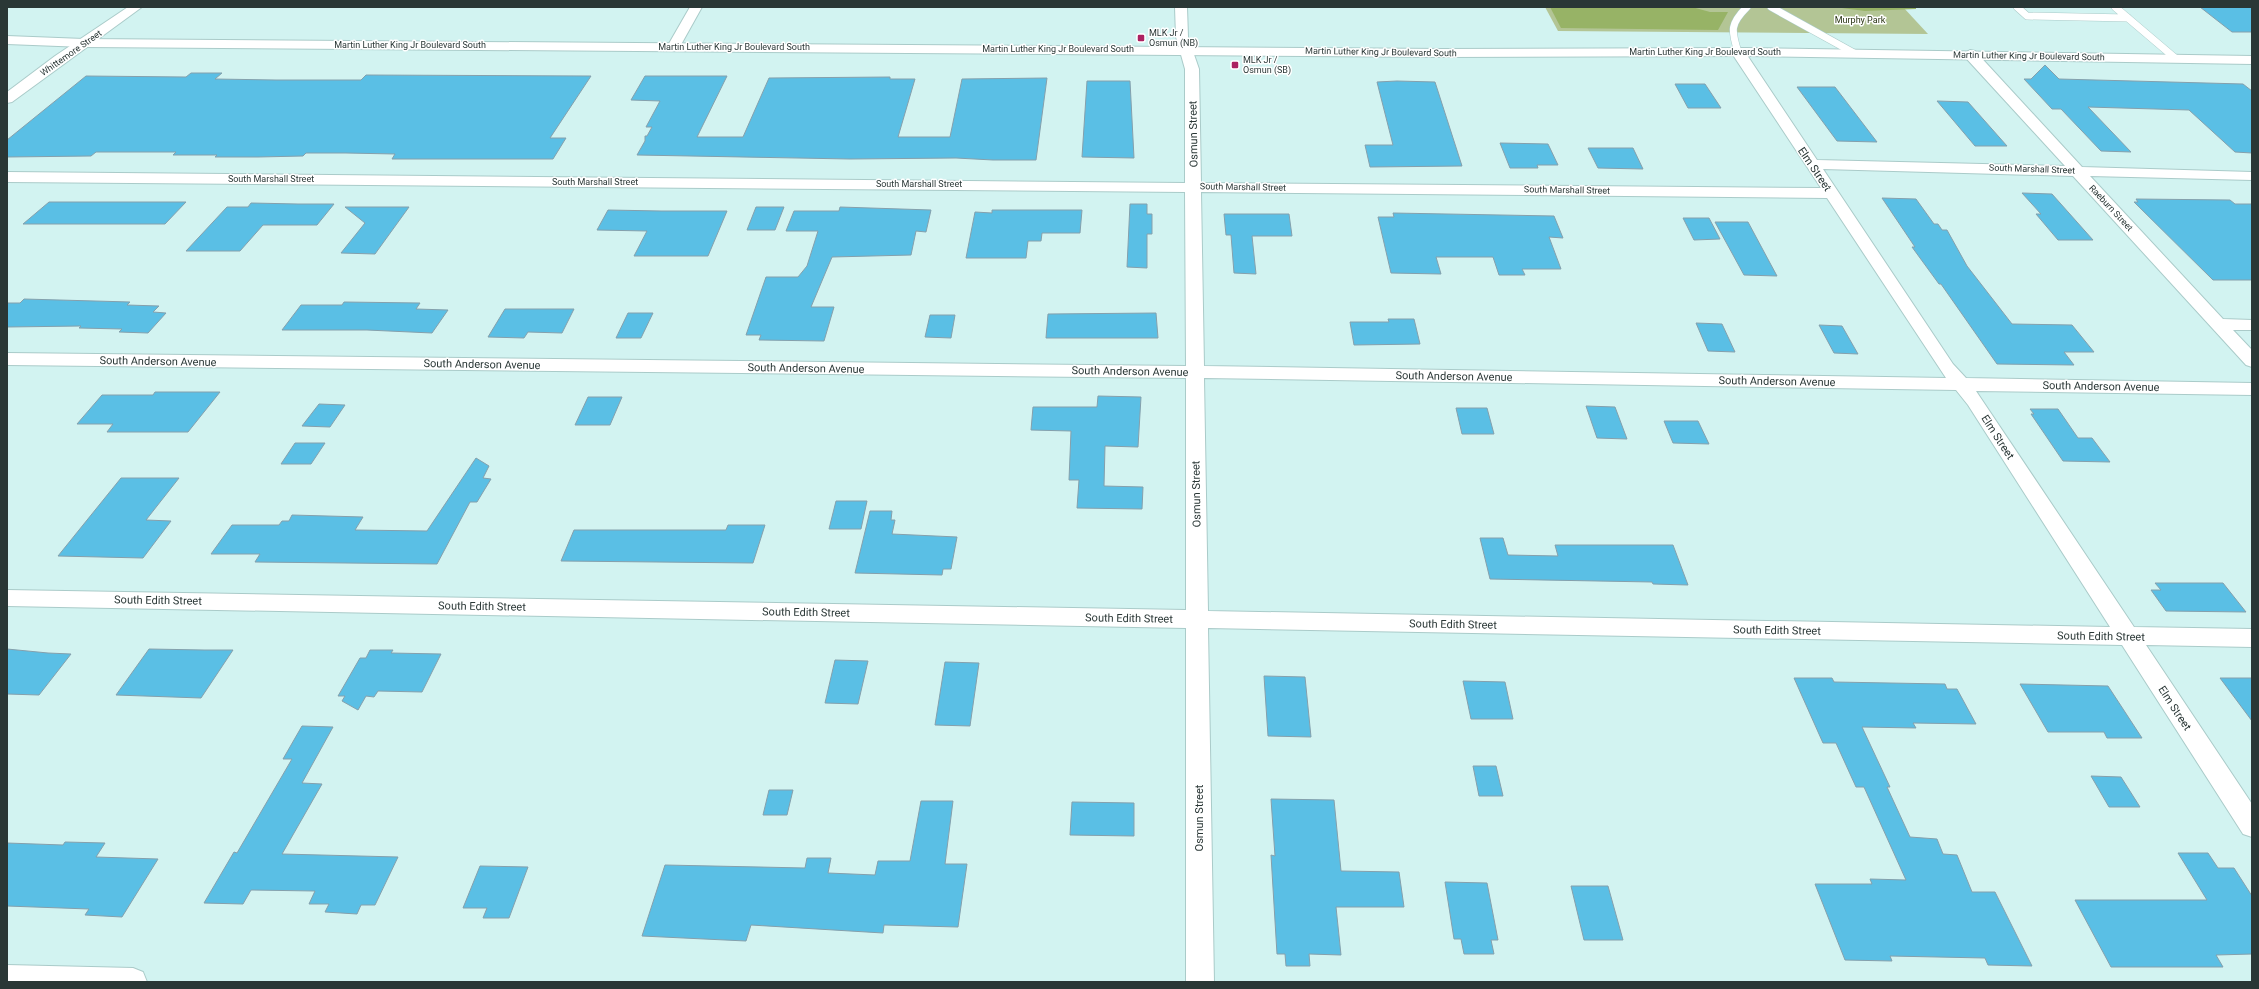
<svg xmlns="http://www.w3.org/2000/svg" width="2259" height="989" font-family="Roboto,sans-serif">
  <rect width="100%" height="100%" fill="#d2f3f1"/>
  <path fill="#b3c595" d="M1545 7H1903L1928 34 1558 31Z"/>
  <path fill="#97b366" d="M1550 7H1692L1710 12H1728L1718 30 1561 28Z
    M1834 7H1916V9L1865 11Z"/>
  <path fill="#5abfe5" stroke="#85a0ac" d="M2200 7H2252V32H2232Z
    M2045 65 2059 79 2243 84 2252 91V153L2235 152 2189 110 2088 107 2131 152 2101 151 2061 109H2052L2024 79H2031Z
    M191 73H222L215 79 276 80H361L366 75 591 76 550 138H566L553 159H392L395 154 346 153H306L303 156 258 157H215L217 155H173L176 152H96L91 156 7 157V140L86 76 186 77Z
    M645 76H727L697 137H743L769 78 890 77V79H915L898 137H950L962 79 1047 78 1036 160H993L956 158 850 159 637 155 645 141V136H647L652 127H646L660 101 631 100Z
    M1087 81H1130L1134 158 1082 157Z
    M1397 81 1435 82 1462 166 1370 167 1365 145H1393L1377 82Z
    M1675 84H1705L1721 108H1688Z
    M1797 87H1835L1877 142 1837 141Z
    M1937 101 1968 102 2007 146H1975Z
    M1500 143 1548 144 1558 165H1537L1538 168H1510Z
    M1588 148H1633L1643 169 1598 168Z
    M2022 193 2052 194 2093 240H2058L2036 214H2041Z
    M1882 198 1916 199 1934 224H1938L1942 230H1947L1967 266 2012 324 2072 325 2094 352H2064L2074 365 1997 364 1941 284H1939L1912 247H1915Z
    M2136 199 2230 200 2235 204H2252V280H2213L2134 202H2138Z
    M49 202H186L165 224H23Z
    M251 203 298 204H334L317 225H263L240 251H186L227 207H248Z
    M1130 204H1147V214H1152V234H1147V268L1127 267Z
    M345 207H409L375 254 341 253 365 223Z
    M756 207H784L775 230H747Z
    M840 207 931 210 926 232 916 231 911 255 832 257 811 307H834L824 341 759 340 761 335H746L766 277H798L807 266 818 231H786L794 211H839Z
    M608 210 661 211H727L708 256H634L647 231 597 230Z
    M992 210H1082L1080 233H1042L1041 241H1028L1026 258H966L975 212 992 213Z
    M1393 213 1554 216 1563 238 1549 237 1561 269H1522L1525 275H1499L1493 257H1436L1441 274 1391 273 1378 217H1394Z
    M1224 214H1289L1292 236H1252L1256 274 1234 273 1231 235H1226Z
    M1683 218H1709L1720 239 1694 240Z
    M1715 222H1748L1777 276 1744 275Z
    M24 299 130 302 127 305 159 306 153 312 166 313 148 333 119 332 122 329 79 328 81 326 7 327V303H20Z
    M344 302 420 303 416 309 448 310 432 333 367 330H282L301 305H342Z
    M505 309H574L562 333 528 332 524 338 488 337Z
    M628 313H653L641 338H616Z
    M1156 313 1158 338H1046L1048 314Z
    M930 315H955L951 338 925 337Z
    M1388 319H1414L1420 344 1354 345 1350 322H1389Z
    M1696 323 1722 324 1735 352 1708 351Z
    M1819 325 1842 326 1858 354 1834 353Z
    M155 392H220L188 432H107L113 424H77L102 395H153Z
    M1098 396 1141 397 1138 447 1105 446 1104 486 1143 487 1142 509 1077 508 1079 480H1069L1071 431 1031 430 1033 407H1097Z
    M588 397H622L610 425H575Z
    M319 404 345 405 330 427 302 426Z
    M1586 406 1615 407 1627 439 1597 438Z
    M1456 408H1487L1494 434H1462Z
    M2030 409H2058L2078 438H2092L2110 462 2063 461 2031 414H2034Z
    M1664 421H1698L1709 444 1673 443Z
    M295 443H325L311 464H281Z
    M476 458 489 466 483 478 491 479 477 502H470L437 564 255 562 260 554H211L232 525H279L282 521H289L292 515 363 517 355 530 427 531Z
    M121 478H179L146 520 171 521 143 558 58 556Z
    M836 501H867L861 529H829Z
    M870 511H892L891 520H895L892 534 957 537 951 569H943L942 575 855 573Z
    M728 525H765L753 563 561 561 574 530H726Z
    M1480 538H1503L1508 555 1558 556 1555 545H1673L1688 585 1653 584 1652 582 1490 579Z
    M2155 583H2223L2246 612 2166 611 2151 590H2161Z
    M7 649 48 653 71 654 39 695 7 694Z
    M149 649 204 650H233L201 698 116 695Z
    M370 650H393L391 653 441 654 422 692 378 691 374 697 366 696 358 710 342 701 345 696H338L360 658H366Z
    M835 660 868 661 858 704 825 703Z
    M945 662 979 663 970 726 935 725Z
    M1264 676 1305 677 1311 737 1268 736Z
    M1794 678H1832L1834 682 1945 684 1947 689H1957L1976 724 1913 723 1916 728 1862 727 1890 787H1887L1910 837 1937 839 1943 854 1957 855 1972 892H1995L2032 966 1988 965 1985 958 1890 956 1892 961 1845 960 1815 884H1872L1870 879 1906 880 1864 787H1856L1836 743H1823Z
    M2220 678H2252V721Z
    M1463 681 1505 682 1513 719H1471Z
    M2020 684 2108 686 2142 738H2107L2104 732H2048Z
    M302 726 333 727 302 783 322 784 282 854 398 857 375 905H361L357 914 325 912 329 904H309L315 891 251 890 243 904 204 903 234 852 237 853 292 759H283Z
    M1473 766H1496L1503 796H1479Z
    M2091 776 2121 777 2140 807H2109Z
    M769 790H793L787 815H763Z
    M1271 799 1334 800 1341 871 1399 872 1404 907H1336L1341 955 1309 954 1310 966H1286L1285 954H1277L1271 855 1275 856Z
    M921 801H953L945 864H967L958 927 884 925 883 933 751 925 746 941 642 936 665 865 805 868 807 858H831L828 873 875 875 878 861H910Z
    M1072 802 1134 803V836L1070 835Z
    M65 842 105 843 96 857 158 859 122 917 85 915 89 909 7 906V843L63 845Z
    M2178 853H2208L2218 868H2234L2252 896V954L2216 955 2223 967H2111L2075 900H2207Z
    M480 866 528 867 509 918H483L487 908H463Z
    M1445 882 1487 883 1498 940H1491L1494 954H1464L1461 939H1454Z
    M1571 886H1608L1623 940H1584Z"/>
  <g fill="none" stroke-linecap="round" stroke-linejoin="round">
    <g stroke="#aacbc9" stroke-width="8">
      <path id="lane" d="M1771 7 1854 53
        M2017 7 2027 16 2128 18
        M2115 7 2175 58
        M1738 52C1731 30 1730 24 1747 7"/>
    </g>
    <g stroke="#aacbc9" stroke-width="2">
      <path id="street" d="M128 7H142L12 102 7 103V92L55 56Z
        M690 7H702L678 50H668L667 47Z
        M1175 7H1187L1188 37 1199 69 1201 183 1821 188 1731 52 1738 48 1743 49 1817 160 2065 166 1965 57 1963 54 1970 50 1975 51 2082 167 2252 172V180L2090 176 2223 319 2252 320V330H2233L2252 350V367L2246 365 2073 176 1823 169 1953 364 1966 378 2252 383V395L1976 391 2134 627 2252 629V647L2146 645 2252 804V837L2243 834 2122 645 1208 628 1214 982H1186V628L7 606V590L1186 610V378L7 365V353L1186 366 1185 192 7 182V172L1185 183V69L1176 37ZM1201 192 1827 198 1946 378 1204 366ZM1204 378 1956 390 1968 405 2110 627 1208 611Z
        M7 965 133 968 143 972 147 982H7Z"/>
    </g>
    <g stroke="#aacbc9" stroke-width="2">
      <path id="secondary" d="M7 36 84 39 1443 49 1746 48 2252 56V64L1746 56 1443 57 84 47 7 44Z"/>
    </g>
    <use href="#lane" stroke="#fff" stroke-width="7"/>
    <use href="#street" fill="#fff" fill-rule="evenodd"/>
    <use href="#secondary" fill="#fff" fill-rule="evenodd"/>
  </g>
  <g fill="#ac2161" stroke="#fff" stroke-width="1.5">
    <rect x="1137" y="34" width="8" height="8" rx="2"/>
    <rect x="1231" y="61" width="8" height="8" rx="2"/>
  </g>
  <g text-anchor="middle" stroke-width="3" stroke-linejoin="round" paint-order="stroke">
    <g font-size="9" fill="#2a3514" stroke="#fff">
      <text x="1860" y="23">Murphy Park</text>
    </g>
    <g font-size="9" fill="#2a3736" stroke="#fff" text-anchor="start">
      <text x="1149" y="36">MLK Jr /<tspan x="1149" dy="10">Osmun (NB)</tspan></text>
      <text x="1243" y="63">MLK Jr /<tspan x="1243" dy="10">Osmun (SB)</tspan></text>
    </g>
    <g font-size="9" fill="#2a3736" stroke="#fff">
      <text x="410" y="48">Martin Luther King Jr Boulevard South</text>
      <text x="734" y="50">Martin Luther King Jr Boulevard South</text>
      <text x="1058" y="52">Martin Luther King Jr Boulevard South</text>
      <text transform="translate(1381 52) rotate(1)" y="3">Martin Luther King Jr Boulevard South</text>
      <text x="1705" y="55">Martin Luther King Jr Boulevard South</text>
      <text transform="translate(71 53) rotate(-35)" y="3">Whittemore Street</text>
      <text transform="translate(2029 56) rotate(1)" y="3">Martin Luther King Jr Boulevard South</text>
      <text transform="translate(2032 169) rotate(2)" y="3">South Marshall Street</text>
      <text x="271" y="182">South Marshall Street</text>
      <text x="595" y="185">South Marshall Street</text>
      <text x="919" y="187">South Marshall Street</text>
      <text transform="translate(1243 187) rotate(1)" y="3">South Marshall Street</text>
      <text transform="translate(1567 190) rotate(1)" y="3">South Marshall Street</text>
      <text transform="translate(2111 208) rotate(47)" y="3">Raeburn Street</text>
    </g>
    <g font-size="11" fill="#2a3736" stroke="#fff">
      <text transform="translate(1193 134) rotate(-91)" y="4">Osmun Street</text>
      <text transform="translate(1815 169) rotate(56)" y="4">Elm Street</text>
      <text transform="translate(158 361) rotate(1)" y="4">South Anderson Avenue</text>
      <text transform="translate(482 364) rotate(1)" y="4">South Anderson Avenue</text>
      <text transform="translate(806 368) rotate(1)" y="4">South Anderson Avenue</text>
      <text transform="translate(1130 371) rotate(1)" y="4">South Anderson Avenue</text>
      <text transform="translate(1454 376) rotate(1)" y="4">South Anderson Avenue</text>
      <text transform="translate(1777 381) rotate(1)" y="4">South Anderson Avenue</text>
      <text transform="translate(2101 386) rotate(1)" y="4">South Anderson Avenue</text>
      <text transform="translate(1998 437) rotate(57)" y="4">Elm Street</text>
      <text transform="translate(1196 494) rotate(-91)" y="4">Osmun Street</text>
      <text transform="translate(158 600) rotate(1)" y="4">South Edith Street</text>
      <text transform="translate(482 606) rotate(1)" y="4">South Edith Street</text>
      <text transform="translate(806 612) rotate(1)" y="4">South Edith Street</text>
      <text transform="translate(1129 618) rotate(1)" y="4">South Edith Street</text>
      <text transform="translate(1453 624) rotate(1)" y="4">South Edith Street</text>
      <text transform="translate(1777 630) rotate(1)" y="4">South Edith Street</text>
      <text transform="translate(2101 636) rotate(1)" y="4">South Edith Street</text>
      <text transform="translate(2175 708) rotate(57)" y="4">Elm Street</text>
      <text transform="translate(1199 818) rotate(-90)" y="4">Osmun Street</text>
    </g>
  </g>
  <rect width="2259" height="989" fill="none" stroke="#2a3736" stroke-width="16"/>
</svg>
